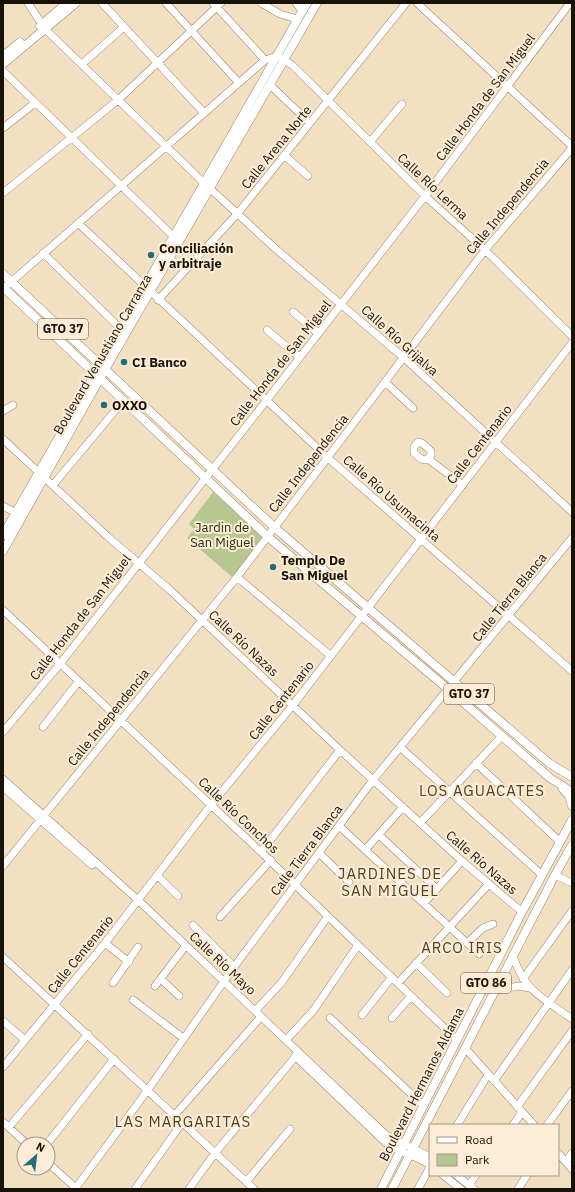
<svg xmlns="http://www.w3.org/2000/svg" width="575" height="1192" font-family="'IBM Plex Sans',sans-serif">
  <rect width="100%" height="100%" fill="#f3e0c3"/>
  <path fill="#b8c791" d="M213 492 263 536 232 577 187 538 194 529 189 524Z"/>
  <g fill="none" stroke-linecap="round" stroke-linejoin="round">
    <g stroke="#97866c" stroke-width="8">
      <path id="minor" d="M28 3 45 29 204 183 277 250 404 358 572 512
        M102 3 204 113
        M166 3 239 83
        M213 3 265 60
        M261 3 280 14 297 19
        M296 3 302 11
        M417 3 572 146
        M82 64 124 27
        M3 71 173 236
        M270 85 310 123
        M3 128 35 103
        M370 142 402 104
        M284 155 308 176
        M3 193 118 100 221 3
        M78 223 328 458 572 671
        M43 253 120 328
        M3 289 265 60 277 56 292 65 425 196 485 250 572 336
        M158 300 238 213 406 3
        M293 312 318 333
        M267 330 299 357
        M385 382 413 408
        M3 411 13 405
        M3 439 108 537 170 590 340 750 462 861 522 912
        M418 442 422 443 431 451V455L426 460 421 459 414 453V447Z
        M428 459 463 485
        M53 485 124 400
        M3 506 16 513
        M237 577 331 656
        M3 610 261 852 457 1040
        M43 727 78 682
        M3 732 60 664 266 401 425 196 570 3
        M400 747 542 875
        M476 763 559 841
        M3 779 138 900 386 1135 430 1157
        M3 787 92 865
        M420 823 502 736
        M339 826 479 954
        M379 835 437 889
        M366 849 403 807
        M261 852 340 750
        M319 853 349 882
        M3 866 237 577 485 250 572 148
        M157 875 178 896
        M555 875 572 883
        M424 903 462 861
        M220 917 271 860
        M193 925 234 967
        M105 943 129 962
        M467 943 483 928 493 924
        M513 955C523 990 544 999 572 1019
        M3 957 254 1189
        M416 963 447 993
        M161 979 179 996
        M523 979 572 911
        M113 983 138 947
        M398 983 489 884
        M155 986 184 948
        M485 986 495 990 519 986 529 988
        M133 1000 183 1038
        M256 1010 282 982 328 916
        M362 1015 392 977
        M330 1018 423 1105
        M392 1018 411 996
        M3 1021 25 1040
        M286 1040 313 1011 358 945
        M465 1048 534 1125
        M295 1056 386 1143C399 1153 416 1155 430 1165
        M3 1067 105 943 211 805 293 705 572 343
        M494 1081 572 970
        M517 1107 572 1031
        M174 1116 258 1020
        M3 1122 27 1144
        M457 1125 488 1075
        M513 1125 522 1112
        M547 1125 572 1091
        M9 1127 88 1034
        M47 1144 114 1059
        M558 1153 572 1169
        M566 1162 572 1153
        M48 1163 77 1189
        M443 1175 461 1189
        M456 1175 474 1189
        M246 1182 290 1129
        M469 1185 476 1175
        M75 1189 147 1091 234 967 373 780 572 538
        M135 1189 182 1123
        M189 1189 215 1153 296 1056
        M418 1189 430 1167
        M518 1189 527 1175"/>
    </g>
    <g stroke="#97866c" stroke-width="9">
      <path id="major" d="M40 26 67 3
        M3 56 20 42
        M3 64 76 3
        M3 274 274 527 549 763 572 777
        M3 287 268 537 449 690 550 778 572 792
        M3 535 307 3
        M3 551 103 373 317 3
        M563 789 569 796 572 806
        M381 1189 522 912 572 820
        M392 1189 555 875 572 845"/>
    </g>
    <use href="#minor" stroke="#fff" stroke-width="7"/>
    <use href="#major" stroke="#fff" stroke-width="8"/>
  </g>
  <g fill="#256b7a" stroke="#fdedd6" stroke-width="1.5">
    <circle cx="151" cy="255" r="4"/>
    <circle cx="124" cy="362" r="4"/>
    <circle cx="104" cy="405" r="4"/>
    <circle cx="273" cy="567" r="4"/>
  </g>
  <g text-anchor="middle" stroke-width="4" stroke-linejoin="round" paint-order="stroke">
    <g fill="#fdedd6" stroke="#5d5446" stroke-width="1">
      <rect x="38" y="319" width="50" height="20" rx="3"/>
      <rect x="444" y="684" width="50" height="20" rx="3"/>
      <rect x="461" y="973" width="50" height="20" rx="3"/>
    </g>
    <g font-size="12" font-weight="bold" fill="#181208">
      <text x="63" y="333">GTO 37</text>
      <text x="469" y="698">GTO 37</text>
      <text x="486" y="987">GTO 86</text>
    </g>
    <g font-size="13" fill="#181208" stroke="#fdedd6">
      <text transform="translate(485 97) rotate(-53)" y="5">Calle Honda de San Miguel</text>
      <text transform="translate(276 147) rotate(-51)" y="5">Calle Arena Norte</text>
      <text transform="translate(433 186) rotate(43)" y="5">Calle Río Lerma</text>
      <text transform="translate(507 206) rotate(-50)" y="5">Calle Independencia</text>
      <text transform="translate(400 340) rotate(42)" y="5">Calle Río Grijalva</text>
      <text transform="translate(102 354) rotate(-60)" y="5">Boulevard Venustiano Carranza</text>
      <text transform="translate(280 363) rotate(-52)" y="5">Calle Honda de San Miguel</text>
      <text transform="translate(479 444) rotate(-52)" y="5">Calle Centenario</text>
      <text transform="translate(308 463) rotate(-52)" y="5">Calle Independencia</text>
      <text transform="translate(392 498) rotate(41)" y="5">Calle Río Usumacinta</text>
      <text transform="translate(509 597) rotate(-51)" y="5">Calle Tierra Blanca</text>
      <text transform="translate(80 617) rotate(-52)" y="5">Calle Honda de San Miguel</text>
      <text transform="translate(244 643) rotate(43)" y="5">Calle Río Nazas</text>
      <text transform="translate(281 700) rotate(-52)" y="5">Calle Centenario</text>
      <text transform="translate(108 717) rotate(-51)" y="5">Calle Independencia</text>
      <text transform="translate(239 815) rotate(43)" y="5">Calle Río Conchos</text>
      <text transform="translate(306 850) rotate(-53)" y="5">Calle Tierra Blanca</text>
      <text transform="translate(482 862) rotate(41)" y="5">Calle Río Nazas</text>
      <text transform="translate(80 954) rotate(-51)" y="5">Calle Centenario</text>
      <text transform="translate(223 963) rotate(43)" y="5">Calle Río Mayo</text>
      <text transform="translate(421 1084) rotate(-63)" y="5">Boulevard Hermanos Aldama</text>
    </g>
    <g font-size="13" font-weight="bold" fill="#181208" stroke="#fdedd6" text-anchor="start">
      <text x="159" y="253">Conciliación<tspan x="159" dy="15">y arbitraje</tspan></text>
      <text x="132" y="367">CI Banco</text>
      <text x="112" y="410">OXXO</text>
      <text x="281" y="565">Templo De<tspan x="281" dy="15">San Miguel</tspan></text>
    </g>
    <g font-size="13" fill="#262d0b" stroke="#fdedd6">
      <text x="222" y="532">Jardin de<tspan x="222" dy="15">San Miguel</tspan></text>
    </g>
    <g font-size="15" letter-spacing="1" fill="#4f4027" stroke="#fdedd6">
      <text x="482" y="796">LOS AGUACATES</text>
      <text x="390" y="879">JARDINES DE<tspan x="390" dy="17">SAN MIGUEL</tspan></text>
      <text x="462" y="953">ARCO IRIS</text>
      <text x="183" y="1127">LAS MARGARITAS</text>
    </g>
  </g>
  <rect width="575" height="1192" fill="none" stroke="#181208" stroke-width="8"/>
  <rect x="429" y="1124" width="130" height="52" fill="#fdedd6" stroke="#a19584"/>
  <rect x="437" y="1137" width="20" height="6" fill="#ffffff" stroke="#a19584"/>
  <text x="465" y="1144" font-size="12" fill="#181208">Road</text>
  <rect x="437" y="1154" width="20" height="12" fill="#b8c791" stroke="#a19584"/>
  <text x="465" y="1164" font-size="12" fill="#181208">Park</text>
  <g transform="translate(36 1156) rotate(28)"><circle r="19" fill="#fdedd6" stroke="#a19584"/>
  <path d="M0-3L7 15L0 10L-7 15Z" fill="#256b7a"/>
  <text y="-6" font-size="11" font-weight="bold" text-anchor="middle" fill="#181208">N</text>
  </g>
</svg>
